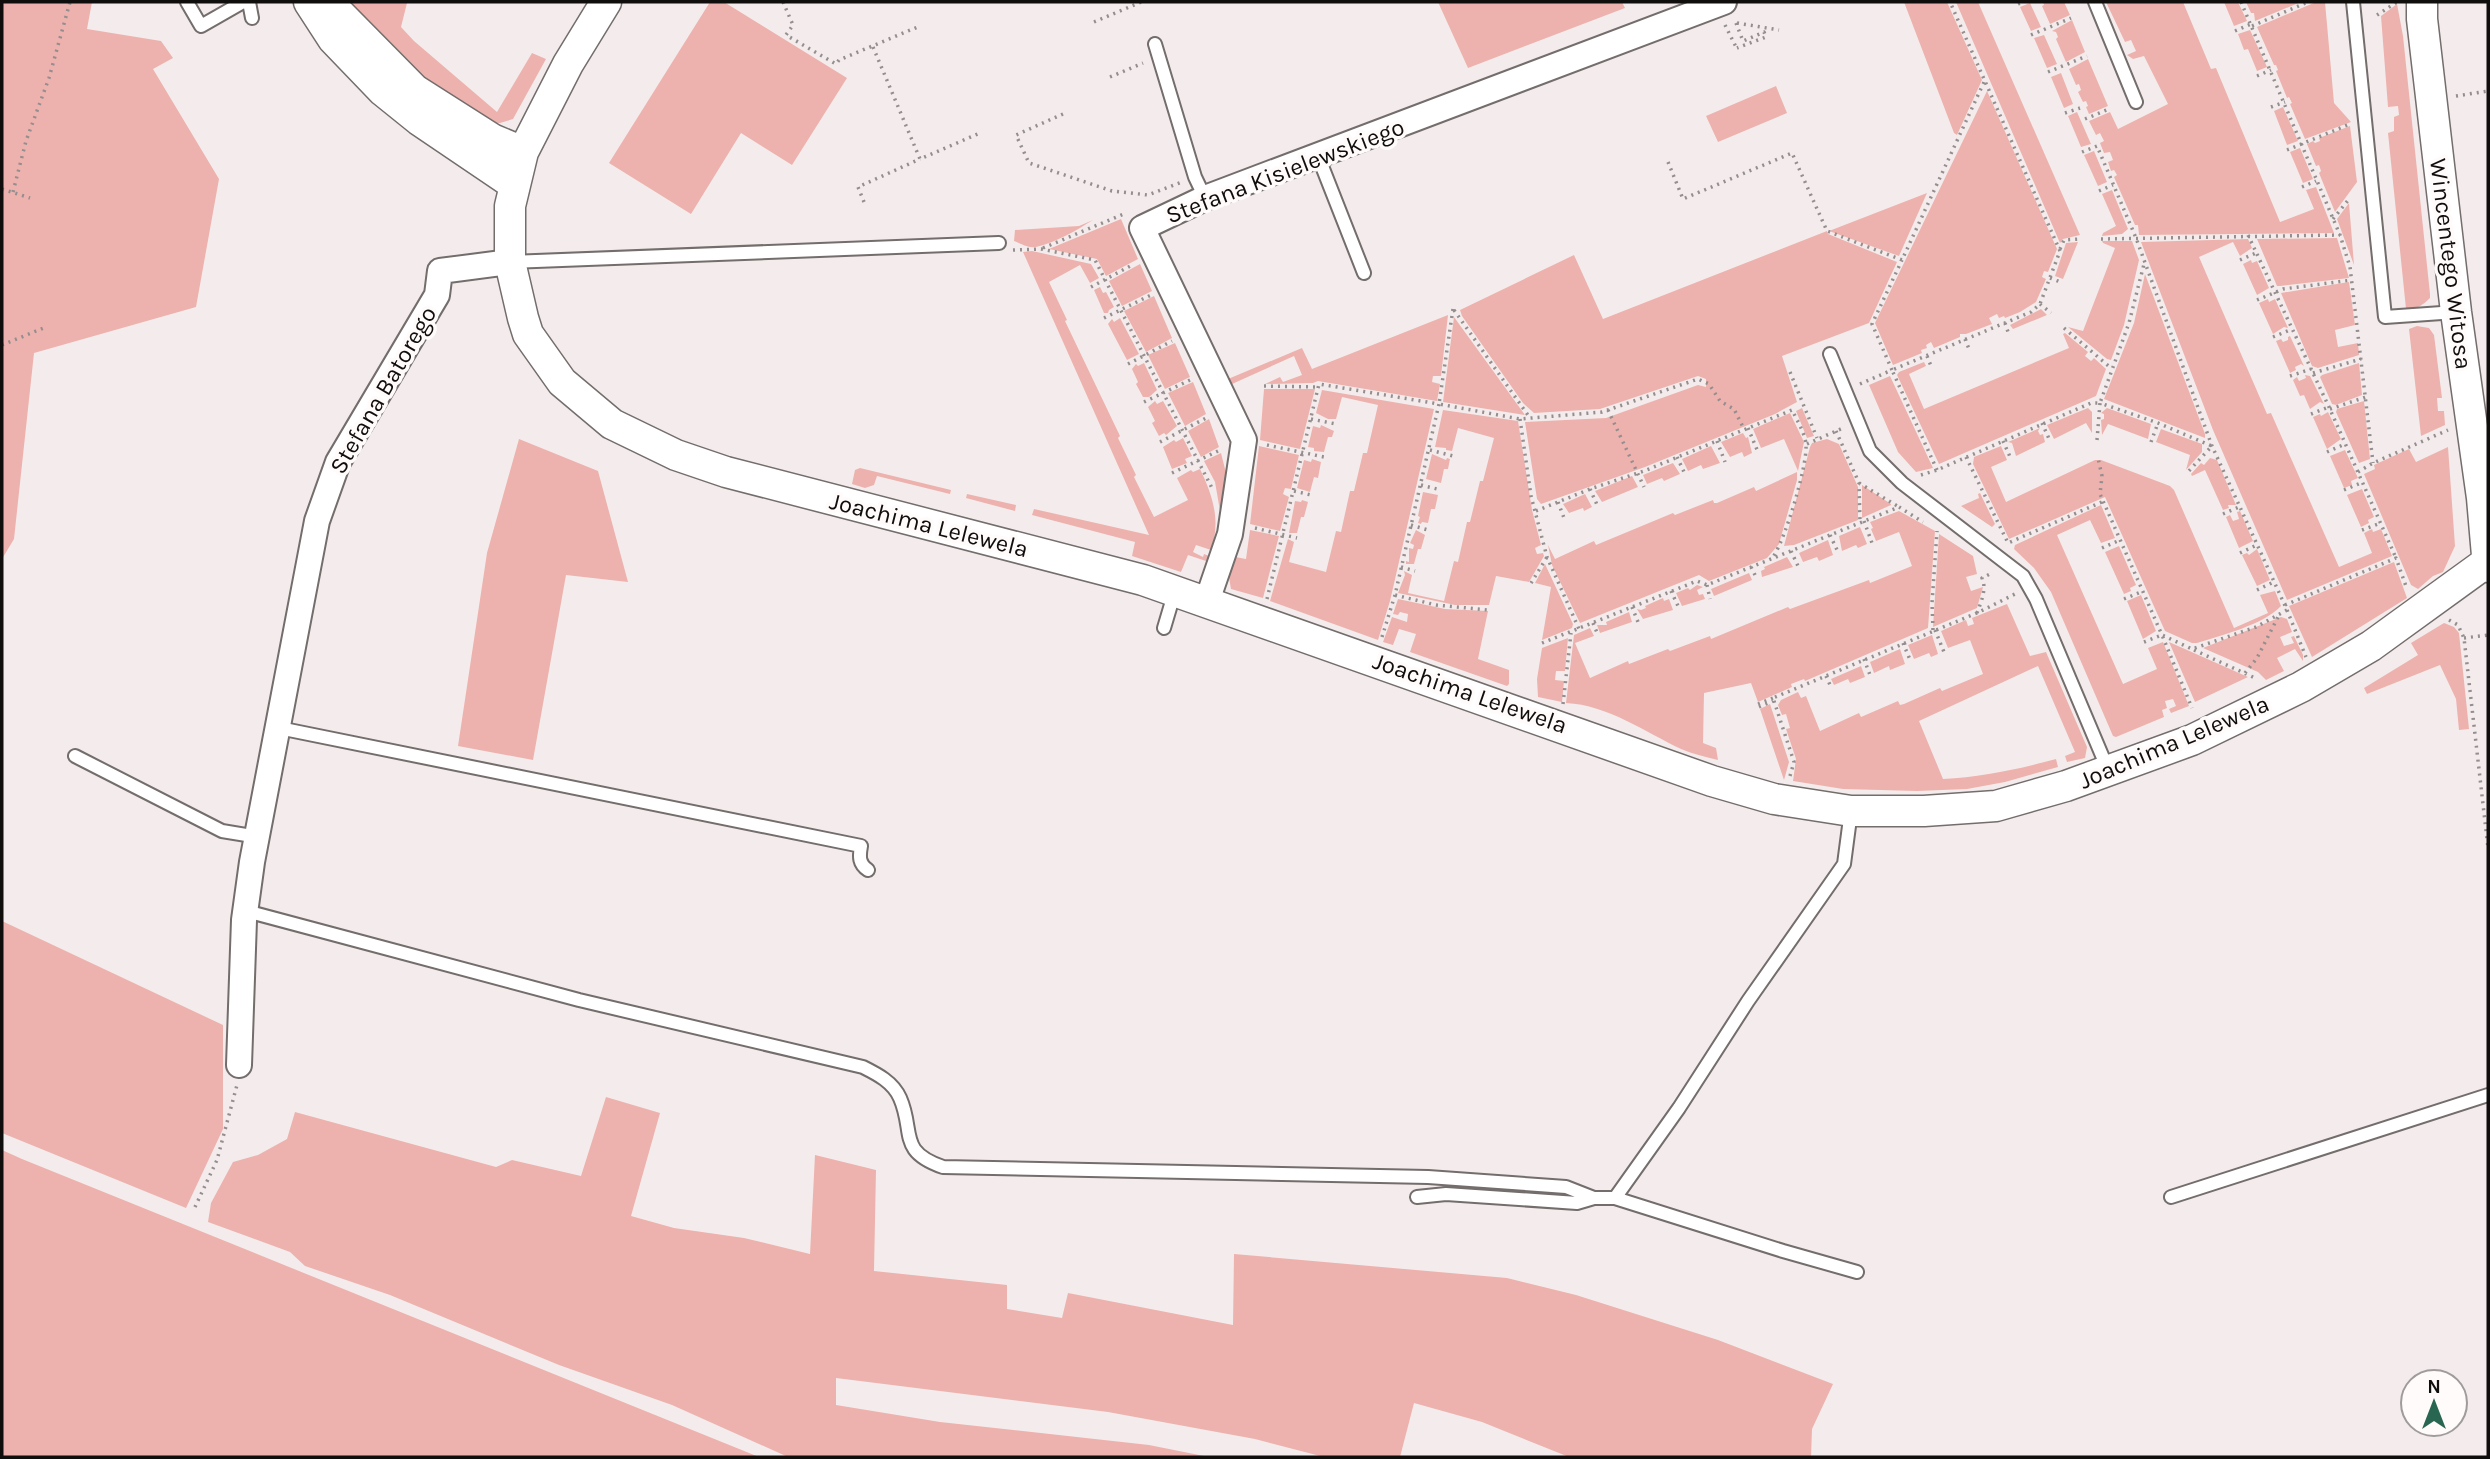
<svg xmlns="http://www.w3.org/2000/svg" width="2490" height="1459" font-family="Karla,sans-serif">
  <rect width="100%" height="100%" fill="#f4ecec"/>
  <path fill="#edb2ad" d="M2 2H92L87 29 161 41 173 58 153 69 219 179 196 307 34 353 14 539 2 559Z
    M346 2 407 3 401 27 414 41 497 112 532 53 546 59 513 119 500 123H486L442 101Z
    M710 2H724L847 78 792 165 741 133 691 214 609 163Z
    M1438 2H1622L1625 8 1468 68Z
    M1904 2H1947L1982 80 1957 135 1954 133Z
    M1956 2H1978L2080 235 2063 239 2060 243Z
    M2043 2H2064L2070 15 2050 24 2042 6 2044 5Z
    M2106 2H2183L2211 69 2216 68 2280 222 2314 209 2306 190 2316 187 2334 233 2139 235 2138 225H2135L2114 177 2117 175 2114 170 2111 171 2108 162 2113 160 2110 152 2104 153 2100 143 2104 141 2100 133 2096 135 2089 121 2110 112 2118 129 2168 104 2144 56 2133 59 2127 55 2136 51 2131 40 2125 42Z
    M2224 2H2238L2247 21 2234 26Z
    M2246 2H2301L2255 21 2254 13H2251Z
    M2316 2H2325L2334 103 2351 122 2305 139 2290 104 2292 103 2289 97 2287 98 2276 71 2278 70 2276 65H2274L2257 27Z
    M2030 3 2041 27 2031 31 2020 7Z
    M2397 4 2403 36 2430 294V298C2423 305 2416 310 2406 309L2388 133 2394 131V117L2399 115 2398 106 2388 107 2381 16Z
    M2072 20 2085 52 2066 62 2056 39 2058 37 2056 32 2052 31Z
    M2250 30 2267 67 2257 71 2248 49 2244 50 2238 34Z
    M2044 35 2057 64 2047 68 2034 38Z
    M2088 59 2108 106 2089 114 2086 107 2088 106 2086 101 2083 102 2078 92 2081 90 2079 84 2076 85 2069 69Z
    M2061 73 2073 104 2064 108 2051 77Z
    M1776 86 1787 113 1718 142 1706 116Z
    M1987 91 2057 249 2048 272 2044 271 2042 277 2046 279 2036 302 2020 312 2005 318 2004 316 1999 318 1997 314 1989 318 1992 324 1966 334H1960V337L1934 348 1931 342 1926 345 1927 348 1921 350 1922 353 1893 365 1875 323Z
    M2283 107 2298 141 2287 145 2274 111Z
    M2077 112 2091 144 2081 147 2068 116Z
    M2350 126 2357 182 2335 212 2319 173 2321 171 2319 165 2316 166 2307 144 2313 141 2315 143 2320 141 2319 138Z
    M2300 148 2313 179 2303 183 2290 152Z
    M2094 151 2107 182 2098 186 2084 155Z
    M2112 190 2128 229 2122 234 2102 236 2103 233 2116 226 2102 194Z
    M1927 193 1899 256 1829 231Z
    M2349 203 2354 265 2337 219Z
    M1121 219 1138 259 1106 276 1097 259 1049 249Z
    M1093 220C1077 230 1055 243 1036 247 1027 248 1022 244 1014 241L1015 230 1079 226Z
    M1827 231 1828 234 1897 262 1869 323 1782 356 1797 402 1775 414 1645 467 1541 504 1537 499 1525 422 1606 418 1698 385 1706 387V379L1698 376 1600 409 1534 413 1523 403 1462 316 1460 310 1574 255 1603 319Z
    M2337 238 2349 278 2280 286H2277L2257 239Z
    M2248 239 2252 248 2240 256 2233 242 2199 257 2267 414 2271 413 2339 567 2372 553 2364 533 2372 529 2373 532 2381 529 2392 556 2287 600 2213 430 2141 242Z
    M2102 241H2132L2139 260 2124 325 2111 360 2107 359 2068 327 2083 331 2115 248 2103 243Z
    M2078 242 2063 279 2055 276 2066 243Z
    M1032 251 1091 264 1099 278 1090 283 1080 265 1049 282 1067 320 1065 321 1120 436 1118 438 1136 475 1134 477 1154 517 1188 500 1177 478 1191 470 1193 472 1200 469C1213 496 1221 521 1211 550L1196 545 1193 552 1203 557 1204 554 1209 556 1206 561 1188 555 1181 572 1132 556 1135 542 1032 515 1034 509 1149 535 1023 252Z
    M2251 260 2252 263 2257 261 2269 288 2257 295 2243 264Z
    M1140 264 1152 291 1122 306 1109 281Z
    M2145 274 2205 434V438L2104 399 2134 323Z
    M2349 282 2355 325 2335 330 2338 347 2358 343 2359 355 2318 368 2312 366 2281 293Z
    M1100 287 1103 293 1106 292 1114 307 1109 310 1108 313H1104L1094 290Z
    M1154 296 1172 338 1146 352 1124 311Z
    M2268 299 2269 302 2275 299 2288 328 2284 327 2273 334 2259 303Z
    M2041 309 2047 315 2013 329 2010 325Z
    M1448 315 1441 376H1433L1432 382 1440 384 1437 401 1318 381 1313 383 1265 384 1280 377 1283 382 1302 375 1294 356 1232 384 1228 379 1302 348 1312 369Z
    M1454 317 1525 415 1443 402Z
    M1120 318 1139 354 1127 360 1108 324 1112 319 1114 322Z
    M2417 326 2429 328 2434 335 2442 398H2437L2438 411H2444L2445 425 2421 436 2409 329Z
    M2065 333 2088 352 2085 356 2091 361 2094 358 2106 369 2096 396 1939 464 1897 375 1899 372 1924 362 1926 366 1909 374 1924 409 2069 348 2063 334Z
    M2290 336 2304 366 2301 364 2295 367 2296 370 2290 373 2276 341 2281 339 2283 342 2288 340V337Z
    M1175 343 1190 377 1165 389 1148 355Z
    M1144 363 1157 390 1149 397H1143L1136 384 1138 382 1132 369 1136 364 1138 366Z
    M2359 363 2362 395 2336 405 2332 404 2320 377 2322 375Z
    M2305 375 2310 376 2324 404 2320 402 2310 409 2304 395 2300 396 2293 380 2297 377 2299 381 2306 378Z
    M1890 376 1933 468 1916 472 1898 452 1869 385Z
    M1193 382 1206 414 1185 426 1168 393Z
    M1264 389H1315L1300 449 1260 440Z
    M1322 390 1434 409 1390 601 1378 640 1270 601 1288 539 1294 542 1289 562 1326 572 1336 531 1341 532 1350 491H1354L1363 453H1367L1378 405 1342 397 1336 419H1328L1316 413Z
    M1155 401 1157 404 1163 401 1177 426 1166 435 1164 433 1159 436 1152 423 1155 421 1148 407Z
    M2364 401 2370 459 2359 463 2336 412 2337 409Z
    M1802 408 1814 436 1807 438 1796 411Z
    M2088 408 2092 412V433L2086 423 2054 439 2047 425Z
    M2107 408 2151 424 2148 439 2108 424 2102 435 2101 420 2104 419V414L2101 413Z
    M1443 410 1518 421 1532 510 1541 545 1535 548 1537 554 1543 553 1544 556 1529 582 1496 576 1489 605H1455L1398 593 1405 575 1404 571 1412 575 1408 593 1444 601 1454 561 1458 562 1467 522H1470L1480 481H1483L1494 438 1458 428 1452 451 1446 450V448L1435 447Z
    M2328 412 2341 439 2327 449 2313 417 2320 414 2321 416Z
    M1790 413 1804 442 1798 471 1784 439 1761 448 1753 429Z
    M1209 419 1219 447 1201 457 1188 431Z
    M1321 425 1334 431 1332 437H1328L1324 452 1314 451V448L1308 447 1313 426 1320 428Z
    M2040 428 2038 431 2040 435 2043 434 2045 442 2016 456 2012 443 2008 442Z
    M2161 429 2202 444V452L2186 470 2190 455 2156 442Z
    M1743 433 1746 438 1748 437 1752 453 1744 457 1742 452 1730 457 1721 442Z
    M1183 438 1192 456 1185 459 1187 463 1172 469 1163 447 1174 440 1176 442Z
    M519 439 598 471 628 582 566 575 533 760 458 746 487 553Z
    M1827 439 1839 444 1858 487V520L1794 545 1784 546 1810 447 1812 443Z
    M1259 446 1299 455 1291 489 1285 488 1283 494 1289 497 1280 531 1250 524Z
    M1711 446 1720 463 1703 469 1701 465 1688 471 1682 459Z
    M2001 446 2007 460 1991 467 2006 502 2095 460H2101L2170 486 2174 490 2234 628 2268 613 2260 595 2275 591 2281 606C2263 625 2222 635 2197 643H2192L2165 631 2105 497 2009 539 1973 464 1974 457Z
    M2448 447 2455 546 2443 572 2433 576 2418 589 2411 585 2364 474 2375 469 2374 465 2409 449 2416 462Z
    M2345 450 2358 478 2351 481 2352 485 2344 488 2330 456Z
    M1221 453 1230 489 1223 528 1215 482 1204 461Z
    M1432 454 1446 460 1447 458 1450 459 1448 469H1444L1441 483 1426 479Z
    M2210 458 2217 460 2236 505H2228L2229 508 2223 510 2205 470 2192 476 2191 474 2201 463 2204 465Z
    M1312 459 1321 462 1318 478 1314 477 1310 492 1297 488 1304 460 1311 462Z
    M1673 463 1680 474 1664 481 1662 478 1647 484 1643 475Z
    M860 468 951 490 950 494 877 476 874 485 865 488 852 484 855 470Z
    M1797 472V480L1779 544 1767 558 1709 581 1699 575 1580 623 1552 565 1548 545 1555 559 1594 541 1596 545 1673 513 1675 515 1713 500 1714 503H1717L1754 487 1756 491Z
    M1632 476 1638 487 1602 502 1595 491Z
    M1862 485 1891 504V505L1862 518Z
    M2362 489 2374 517 2368 520 2369 523 2361 527 2347 495Z
    M1423 492 1438 495 1435 509H1431L1428 523 1422 522 1421 524 1418 523 1420 517 1418 516Z
    M1980 493 1995 524 1992 527 1961 506 1979 498 1978 494Z
    M967 494 1016 505 1015 511 966 498Z
    M1585 494 1592 507 1584 511 1583 508 1569 513 1563 504Z
    M1302 500 1308 502 1304 517H1301L1297 533H1289L1295 501 1301 502Z
    M2101 505 2115 538 2101 543 2090 520 2057 535 2123 684 2157 669 2148 648 2163 642 2189 706 2171 713 2169 709 2176 706 2173 699 2165 701 2167 708 2162 710 2164 717 2116 737 2113 736 2051 592 2034 568 2014 549 2015 545Z
    M1899 511 1935 531 1928 628 1805 681 1804 679 1791 684 1792 687 1758 702 1751 683 1704 693 1703 743 1716 748 1718 760C1706 757 1693 754 1681 749 1645 732 1608 705 1566 703L1574 635 1590 628 1594 636 1575 643 1590 678 1628 661 1629 664 1668 649 1670 651 1710 636 1711 639 1788 607 1790 609 1869 580 1870 583 1912 566 1899 532 1876 541 1871 529 1873 528 1870 522Z
    M2240 511 2253 541 2239 548 2226 517 2230 515 2233 521 2239 519 2237 512Z
    M1860 527 1867 544 1858 548 1856 545 1842 551 1839 536Z
    M1250 530 1279 536 1263 598 1231 589 1227 566 1230 556 1246 559Z
    M1416 530 1425 535 1421 549H1418L1414 564H1406V561L1409 562V548L1413 549 1414 545 1410 543Z
    M1939 534 1973 556 1977 574 1966 577 1971 591 1983 587 1977 608 1933 627Z
    M1828 540 1833 555 1819 561 1817 557 1803 562 1799 553Z
    M2119 546 2136 585 2130 588 2131 591 2124 594 2105 552Z
    M2257 549 2270 580 2257 586 2242 555 2247 553 2249 555Z
    M1787 557 1793 567 1762 577 1761 571 1765 569 1764 567Z
    M2394 562 2407 598 2312 657 2289 606Z
    M1545 564 1573 624 1572 628 1542 640 1551 587 1535 583Z
    M1749 573 1752 580 1714 596 1711 589Z
    M1697 585 1703 587 1697 590 1699 595 1703 594 1705 599 1682 606 1676 593 1688 588 1690 590Z
    M2141 595 2156 631 2143 639 2127 601Z
    M1663 598 1664 601 1669 599 1673 610 1643 619 1637 609 1641 610 1646 608 1645 606Z
    M1398 599 1445 609 1488 611 1478 659 1509 670V684L1507 686 1410 652 1416 634 1399 629 1393 645 1383 642 1392 617 1407 622 1408 614 1400 612 1398 615 1393 614Z
    M2007 604 2030 656 2046 652 2087 747 2085 758 2067 762 2065 756 2075 752 2038 666 1919 721 1943 779C1981 777 2019 769 2056 759L2058 767 2005 782 1967 789 1917 791 1843 789 1793 781 1796 759 1786 729 1790 728 1786 714 1782 715 1778 705 1781 700 1798 692 1801 698 1806 696 1820 731 1859 713 1861 717 1898 701 1900 705 1904 704 1940 688 1942 691 1983 674 1970 640 1948 648 1941 631 1966 620 1968 626 1974 624 1972 618Z
    M1629 612 1632 622 1600 633 1597 625H1607L1606 622Z
    M2281 617 2287 619 2292 632 2280 637 2284 646 2294 643 2291 637 2294 636 2303 655V661L2295 649 2277 658 2284 671 2266 680 2258 672 2203 648Z
    M2444 623 2454 627 2459 633 2469 729 2459 730 2456 699 2440 665 2367 694 2364 688 2418 655 2411 643Z
    M1932 635 1938 654 1931 657 1929 653 1914 659 1908 645Z
    M1568 638 1565 671H1556L1555 680 1564 681 1562 702 1538 697 1537 679 1542 648Z
    M2169 642 2248 677 2195 702Z
    M1900 649 1905 664 1890 670 1889 666 1874 673 1870 662Z
    M1861 666 1865 677 1850 683 1848 679 1834 685 1831 679Z
    M1770 704 1789 762 1784 780 1760 709Z
    M2 921 223 1025V1129L186 1208 2 1133Z
    M606 1097 660 1113 631 1216 674 1228 744 1238 810 1254 815 1155 876 1170 874 1271 1007 1285V1309L1062 1318 1068 1293 1233 1325 1234 1254 1507 1278 1576 1295 1718 1340 1833 1384 1812 1429 1811 1457H1569L1482 1422 1414 1403 1400 1457H1324L1255 1439 1108 1412 836 1378V1405L940 1422 1149 1445 1209 1457H788L672 1405 559 1365 390 1295 305 1266 290 1252 208 1222 211 1203 233 1162 258 1155 287 1139 295 1112 496 1167 512 1160 581 1176Z
    M2 1150 22 1159 759 1457H2Z"/>
  <g fill="none" stroke-linecap="round" stroke-linejoin="round">
    <g stroke="#736d6c" stroke-width="16">
      <path id="service" d="M187 2 201 26 243 2
        M249 2 252 18
        M2095 2 2136 102
        M2353 2 2385 317 2456 312
        M1155 44 1195 177 1205 198
        M1318 156 1364 273
        M510 262 999 243
        M1830 354 1870 451 1902 483 2023 576 2036 599 2109 772
        M1164 628 1175 591
        M279 728 861 846C859 857 859 864 868 870
        M75 756 222 831 258 837
        M246 911 579 1000 863 1067C877 1074 893 1082 900 1098 915 1132 897 1151 943 1167L1428 1177 1566 1187 1594 1198
        M1417 1197 1446 1194 1577 1203 1594 1198H1615L1783 1251 1857 1272
        M2171 1197 2488 1095
        M1615 1198 1679 1108 1748 1001 1844 864 1851 811"/>
    </g>
    <g stroke="#736d6c" stroke-width="28">
      <path id="minor" d="M1207 601 1230 534 1244 440 1142 228 1205 198 1724 2
        M239 1065 244 920 252 862 317 521 338 462 437 295 440 271 510 262"/>
    </g>
    <g stroke="#736d6c" stroke-width="33">
      <path id="tertiary" d="M309 2 333 39 383 91 419 120 515 185
        M328 2 415 90 492 139 523 152
        M606 2 568 64 523 152 510 206V262L523 318 528 334 562 382 612 424 676 455 726 472 1143 580 1712 781 1774 799 1851 811H1924L1996 806 2066 786 2192 740 2301 687 2371 646 2487 562
        M2422 2V19L2456 312 2482 498 2488 567"/>
    </g>
    <path stroke="#948e8e" stroke-width="3.5" stroke-dasharray="2 5" stroke-linecap="butt" d="M783 2 793 25 786 35 836 64 839 60 920 26
      M2241 2 2340 235 2350 267 2373 463
      M2018 4 2023 2
      M2377 15 2397 2
      M1094 22 1141 2
      M1736 23 1743 41 1764 32 1766 37 1737 48
      M1737 23 1779 30
      M1725 25 1737 49
      M2252 26 2308 2
      M2235 31 2251 24
      M2031 35 2071 18
      M873 47 920 159 980 133
      M2048 72 2087 56
      M2257 76 2271 70
      M1110 77 1143 63
      M2456 96 2488 91
      M2271 107 2285 102
      M2065 113 2080 108
      M1063 114 1016 135 1029 163 1112 191 1148 195 1182 182
      M2085 119 2109 109
      M2287 150 2350 124
      M2082 152 2097 146 2136 238 2212 446 2287 610 2256 627 2192 649 2162 635 2100 494 2102 476 2098 458
      M1668 162 1683 199 1792 153 1827 231 1902 260 1985 80
      M2302 187 2316 181
      M2 189 30 198
      M2099 191 2113 185
      M13 192 26 141 49 78 70 2
      M864 202 858 187 920 159
      M2333 219 2349 199
      M2248 235 2329 407 2396 558
      M2101 239 2340 235
      M1043 248 1126 213
      M2060 249 2064 240 2080 239
      M1013 250 1041 249 1095 260 1213 490
      M2240 260 2256 253
      M2050 278 2063 283
      M1091 287 1134 264
      M2257 300 2283 289 2352 280
      M2040 304 2051 313
      M1453 309 1439 404 1520 419 1602 412 1698 379 1709 384 1720 401 1734 409 1744 429
      M1454 310 1530 418
      M1104 318 1151 295
      M2005 323 2008 332
      M2064 328 2111 368
      M2273 337 2292 329
      M1965 339 1969 349
      M2 345 46 327
      M1927 356 1931 366
      M1128 364 1172 341
      M1790 372 1817 438
      M2313 373 2361 359
      M2290 376 2311 369
      M1860 384 1892 370 1872 324 1902 260
      M1264 386 1318 387
      M1144 402 1190 380
      M2330 409 2366 397
      M1608 410 1644 487
      M2311 414 2329 407
      M1311 419 1336 424
      M1520 419 1531 496 1547 557 1579 629
      M2042 423 2050 441
      M1748 428 1758 452
      M1836 431 1859 483 1860 523
      M2097 440 2100 403 2158 423 2212 446 2186 474
      M1717 441 1725 462
      M2003 441 2011 459
      M1160 442 1208 417
      M2151 442 2158 423
      M1807 444 1843 428
      M1267 445 1324 457
      M1430 450 1453 456
      M2327 452 2345 444
      M1677 457 1685 474
      M1966 457 2008 543 2104 501
      M1937 470 1892 370 2031 312 2040 304 2060 251 1950 2
      M2358 472 2373 463 2448 430
      M1172 473 1220 450
      M1921 475 1937 470 2091 403H2100L2129 323 2144 264
      M1859 483 1899 507
      M1421 485 1441 490
      M1590 489 1598 507
      M2344 490 2363 482
      M1294 491 1311 495
      M1558 502 1564 518
      M1536 511 1590 489 1644 471 1792 410C1797 420 1806 435 1806 446 1807 467 1785 540 1773 557
      M2223 514 2239 507
      M1864 521 1872 543
      M1411 525 1428 530
      M1255 528 1297 538
      M2362 530 2381 523
      M1830 535 1839 554
      M2102 548 2120 540
      M1791 551 1798 566
      M2240 553 2257 545
      M1401 567 1415 571
      M1751 567 1757 579
      M1531 583 1547 557
      M1707 585 1710 599
      M2257 590 2274 582
      M1671 591 1679 608
      M1267 599 1319 384 1439 404 1395 595 1436 605 1488 610
      M2124 599 2143 591
      M2285 605 2396 558 2407 589
      M1632 607 1638 622
      M2287 610 2306 657
      M1977 613C1981 602 1987 589 1982 578L1992 573
      M2449 620 2458 625 2464 638 2488 848
      M1593 623 1598 635
      M1933 630 1932 603 1937 531
      M1935 630 1944 652
      M1382 637 1395 595
      M2464 638 2488 635
      M2144 642 2162 635 2192 708
      M1542 643 1697 581 1707 585 1899 507 1923 522
      M1903 643 1911 662
      M2194 650 2255 678
      M1864 659 1870 675
      M2245 673 2257 658 2278 617
      M1826 676 1831 687
      M1563 704 1571 633
      M1758 704 1773 698
      M1759 707 1773 701
      M1790 776 1794 762 1773 698 1977 613 2015 594
      M195 1207 217 1160 237 1085"/>
    <use href="#service" stroke="#fff" stroke-width="12"/>
    <use href="#minor" stroke="#fff" stroke-width="24"/>
    <use href="#tertiary" stroke="#fff" stroke-width="30"/>
  </g>
  <g text-anchor="middle" stroke-width="7" stroke-linejoin="round" paint-order="stroke">
    <g font-size="24" fill="#100d0d" stroke="#fffbfa">
      <text transform="translate(1285 171) rotate(-21)" y="8">Stefana Kisielewskiego</text>
      <text transform="translate(2451 264) rotate(83)" y="8">Wincentego Witosa</text>
      <text transform="translate(383 390) rotate(-60)" y="8">Stefana Batorego</text>
      <text transform="translate(929 525) rotate(14)" y="8">Joachima Lelewela</text>
      <text transform="translate(1470 693) rotate(19)" y="8">Joachima Lelewela</text>
      <text transform="translate(2174 742) rotate(-23)" y="8">Joachima Lelewela</text>
    </g>
  </g>
  <rect width="2490" height="1459" fill="none" stroke="#100d0d" stroke-width="7"/>
  <g transform="translate(2434 1403)"><circle r="33" fill="#fffbfa" stroke="#9f9c9b" stroke-width="2"/>
  <path d="M0-5L12 26L0 18L-12 26Z" fill="#296652"/>
  <text y="-10" font-size="19" font-weight="bold" text-anchor="middle" fill="#100d0d">N</text>
  </g>
</svg>
